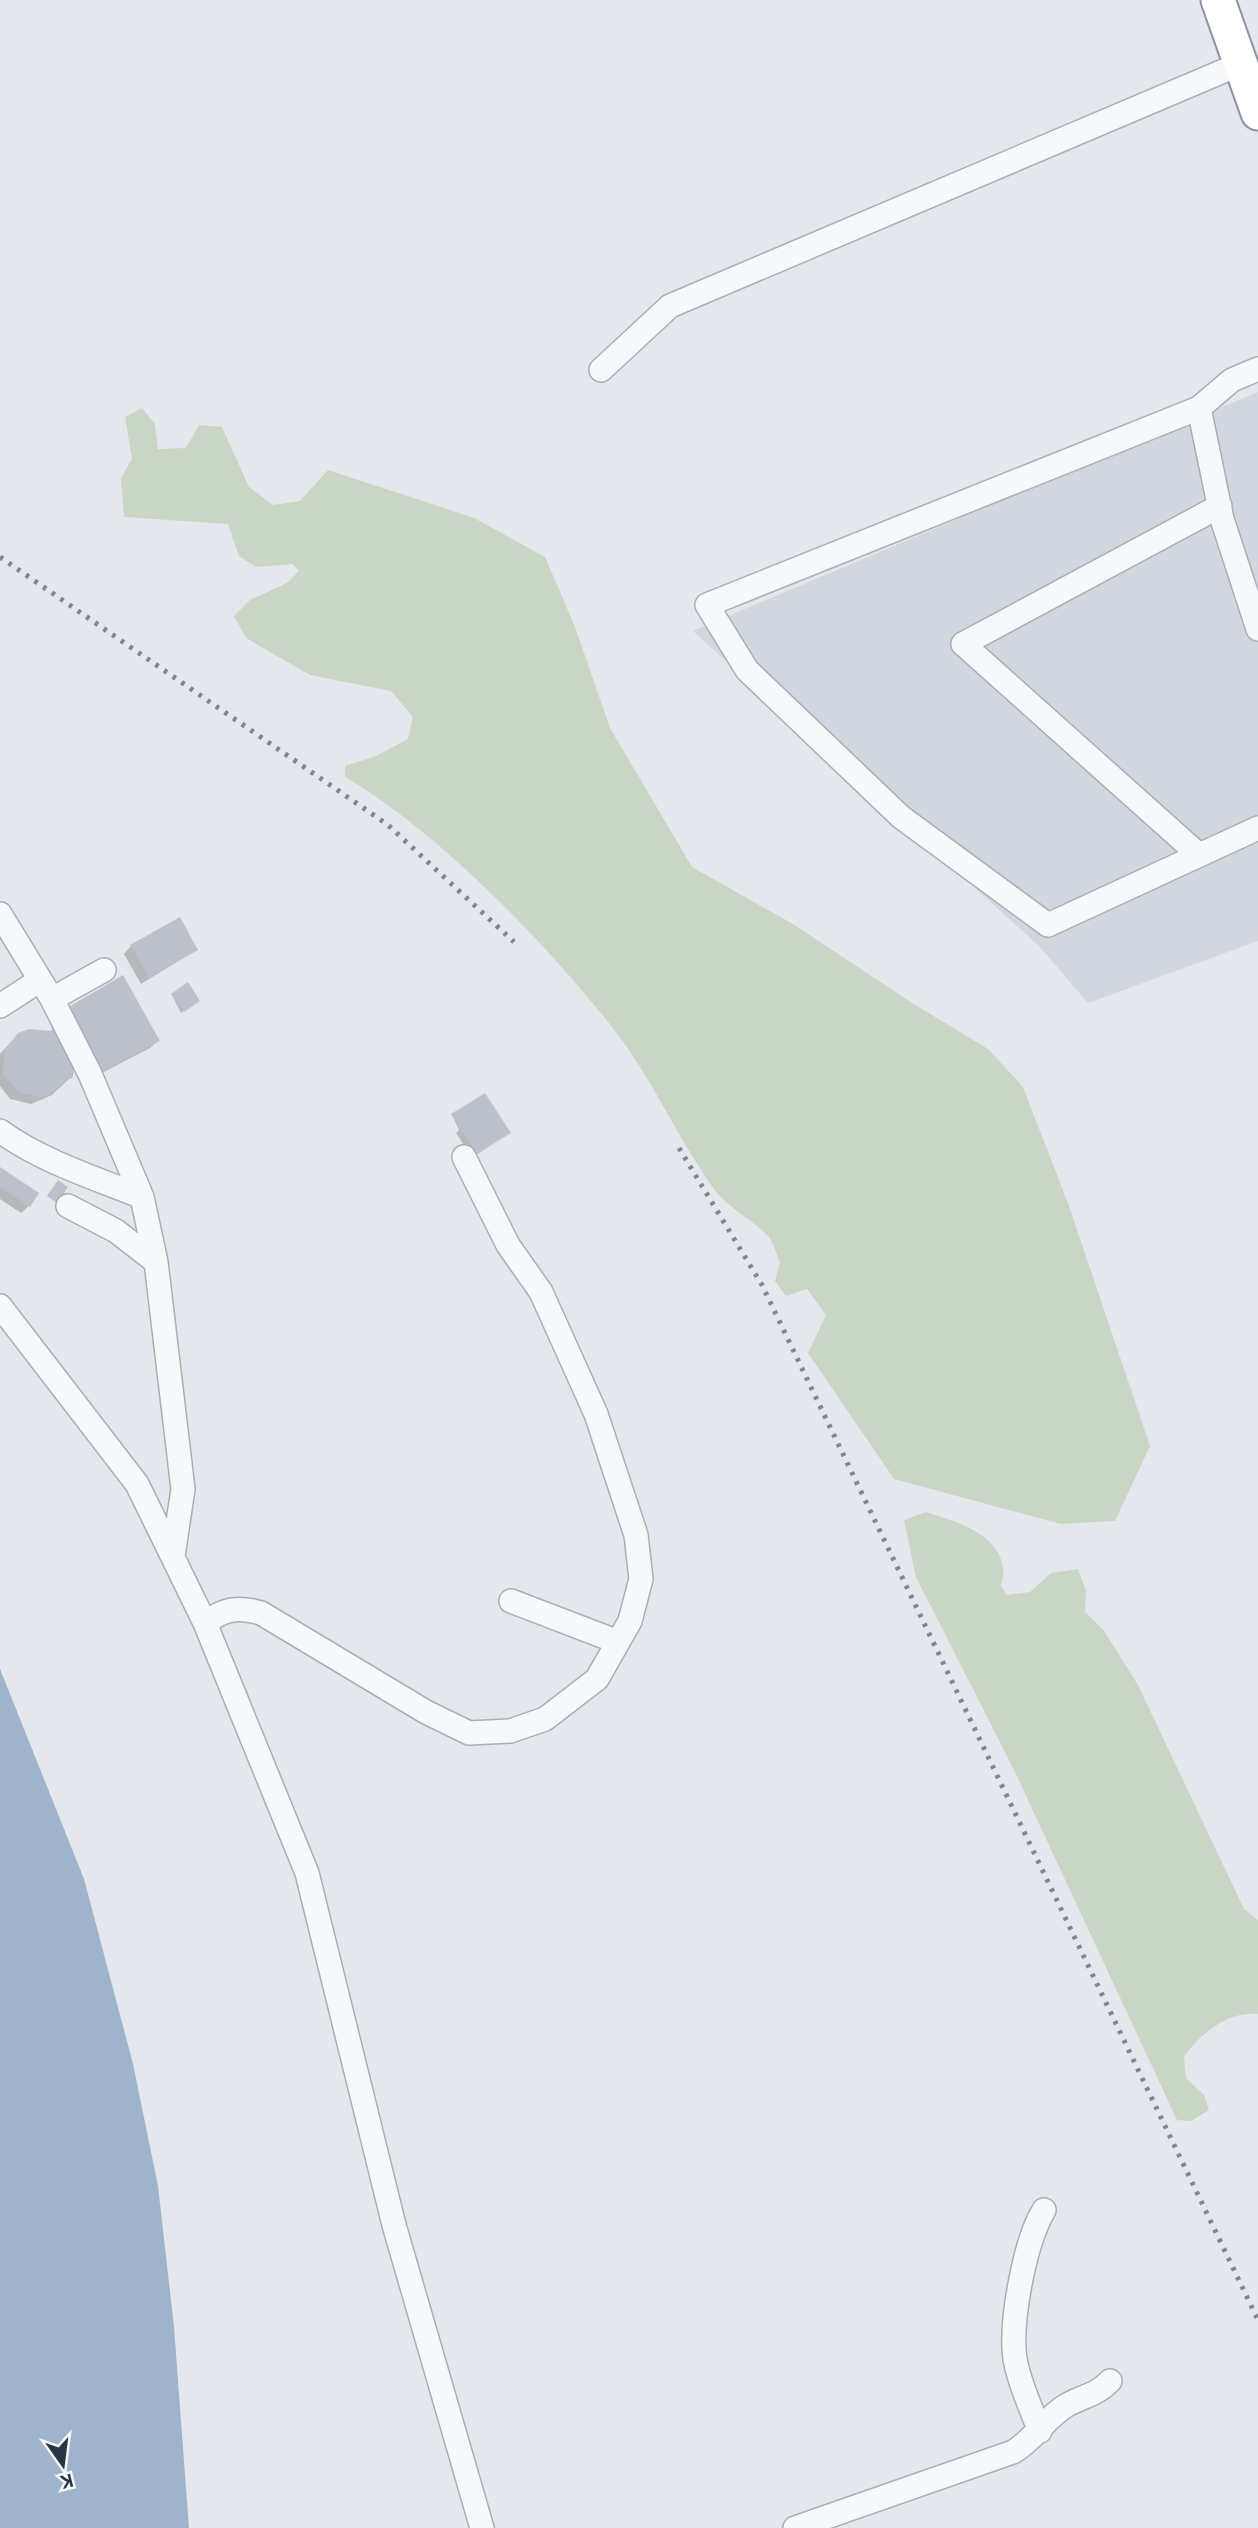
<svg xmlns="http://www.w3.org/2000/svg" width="1258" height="2528" font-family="Ubuntu,sans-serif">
  <rect width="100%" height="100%" fill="#e4e7ec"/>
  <path fill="#d2d6de" d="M1258 392V941L1088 1003 1039 946 693 631Z"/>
  <path fill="#c9d6c5" d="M142 408 155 424 158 449 186 448 199 425 222 427 249 487 273 505 300 501 328 470 474 518 545 557 575 627 610 728 692 867 793 924 909 1001 988 1049 1023 1087 1069 1206 1150 1446 1115 1521 1061 1524 894 1479 808 1353 826 1315 807 1289 786 1296 775 1281 780 1262C776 1254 773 1240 766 1234 750 1218 728 1208 714 1189 678 1139 653 1080 615 1031 548 945 439 832 345 777V766L376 756 408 739 413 717 391 691 310 675 277 656 246 638 234 616 250 600 287 583 299 571 293 564 256 567 239 556 228 524 124 517 121 478 132 459 125 417Z
    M926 1512C962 1523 1014 1539 1001 1586L1007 1595 1030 1592 1051 1573 1078 1569 1086 1591 1085 1612 1104 1631 1138 1685 1244 1909 1258 1920V2014C1227 2011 1202 2033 1184 2056L1186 2078 1204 2095 1209 2110 1191 2121 1177 2120 1014 1770 916 1577 904 1520Z"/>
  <path fill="#9fb4cc" d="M0 1669 84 1879 133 2064 158 2186 174 2327 189 2528H0Z"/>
  <path fill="#0003" d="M131 946 196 950 141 984 124 954Z
    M172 995 196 1002 181 1013Z
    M60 1018 158 1041 150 1048 92 1078Z
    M29 1030 70 1078 52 1095 31 1104 10 1099 0 1086V1054L11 1042Z
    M452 1115 508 1133 472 1158 456 1133 459 1130Z
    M0 1169 29 1206 21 1213 0 1199Z"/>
  <path fill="#bbc0ca" d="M180 917 198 950 149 978 130 945Z
    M123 975 160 1041 100 1072 67 1008Z
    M188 982 200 1001 184 1012 171 994Z
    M53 1027 62 1034 71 1056 74 1071 72 1079 68 1078 51 1094 40 1097 18 1092 3 1074 4 1051 18 1033 29 1029 51 1031Z
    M485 1093 511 1133 477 1154 451 1114Z
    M0 1167 39 1193 30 1207 0 1187Z
    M58 1180 68 1187 57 1203 47 1196Z"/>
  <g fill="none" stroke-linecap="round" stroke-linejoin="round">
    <g stroke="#a9aeb7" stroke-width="26">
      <path id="minor" d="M601 370 670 306 1240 64
        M1199 408 1232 380 1258 369
        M1258 629 1222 519 1199 408 707 605 747 670 901 817 1048 925 1258 828
        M1199 855 963 644 1220 506
        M0 914 52 999 90 1074 142 1197 156 1262 183 1489 173 1556
        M52 999 104 970
        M0 1006 40 980
        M0 1131C41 1161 95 1178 142 1197
        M68 1206 116 1231 156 1262
        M0 1306 137 1484 205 1623 307 1873 394 2225 482 2528
        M511 1601 618 1642
        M205 1623C224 1609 238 1606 261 1613L426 1712 469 1733 510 1731 545 1719 597 1679 630 1621 641 1579 636 1535 596 1414 541 1292 508 1245 464 1157
        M1040 2431C1031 2409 1021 2387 1016 2364 1008 2328 1025 2240 1044 2210
        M795 2528 1013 2452C1034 2440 1046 2417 1067 2405 1083 2396 1097 2395 1110 2381"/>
    </g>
    <g stroke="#8b94a3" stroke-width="37">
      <path id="highway" d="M1218 0 1258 113"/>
    </g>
    <use href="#minor" stroke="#f7f8fa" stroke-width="23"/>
    <use href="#highway" stroke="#fff" stroke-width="33"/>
    <path stroke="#7d8696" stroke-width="5" stroke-dasharray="3.5 7" stroke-linecap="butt" d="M0 557 388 825 514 942
      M679 1148 762 1285 1258 2320"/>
  </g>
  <g transform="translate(63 2465) rotate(166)" stroke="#f4f6f9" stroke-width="5" paint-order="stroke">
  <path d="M0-5L12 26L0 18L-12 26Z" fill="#2b3445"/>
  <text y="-10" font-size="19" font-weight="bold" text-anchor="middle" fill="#2b3445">K</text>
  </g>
</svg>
